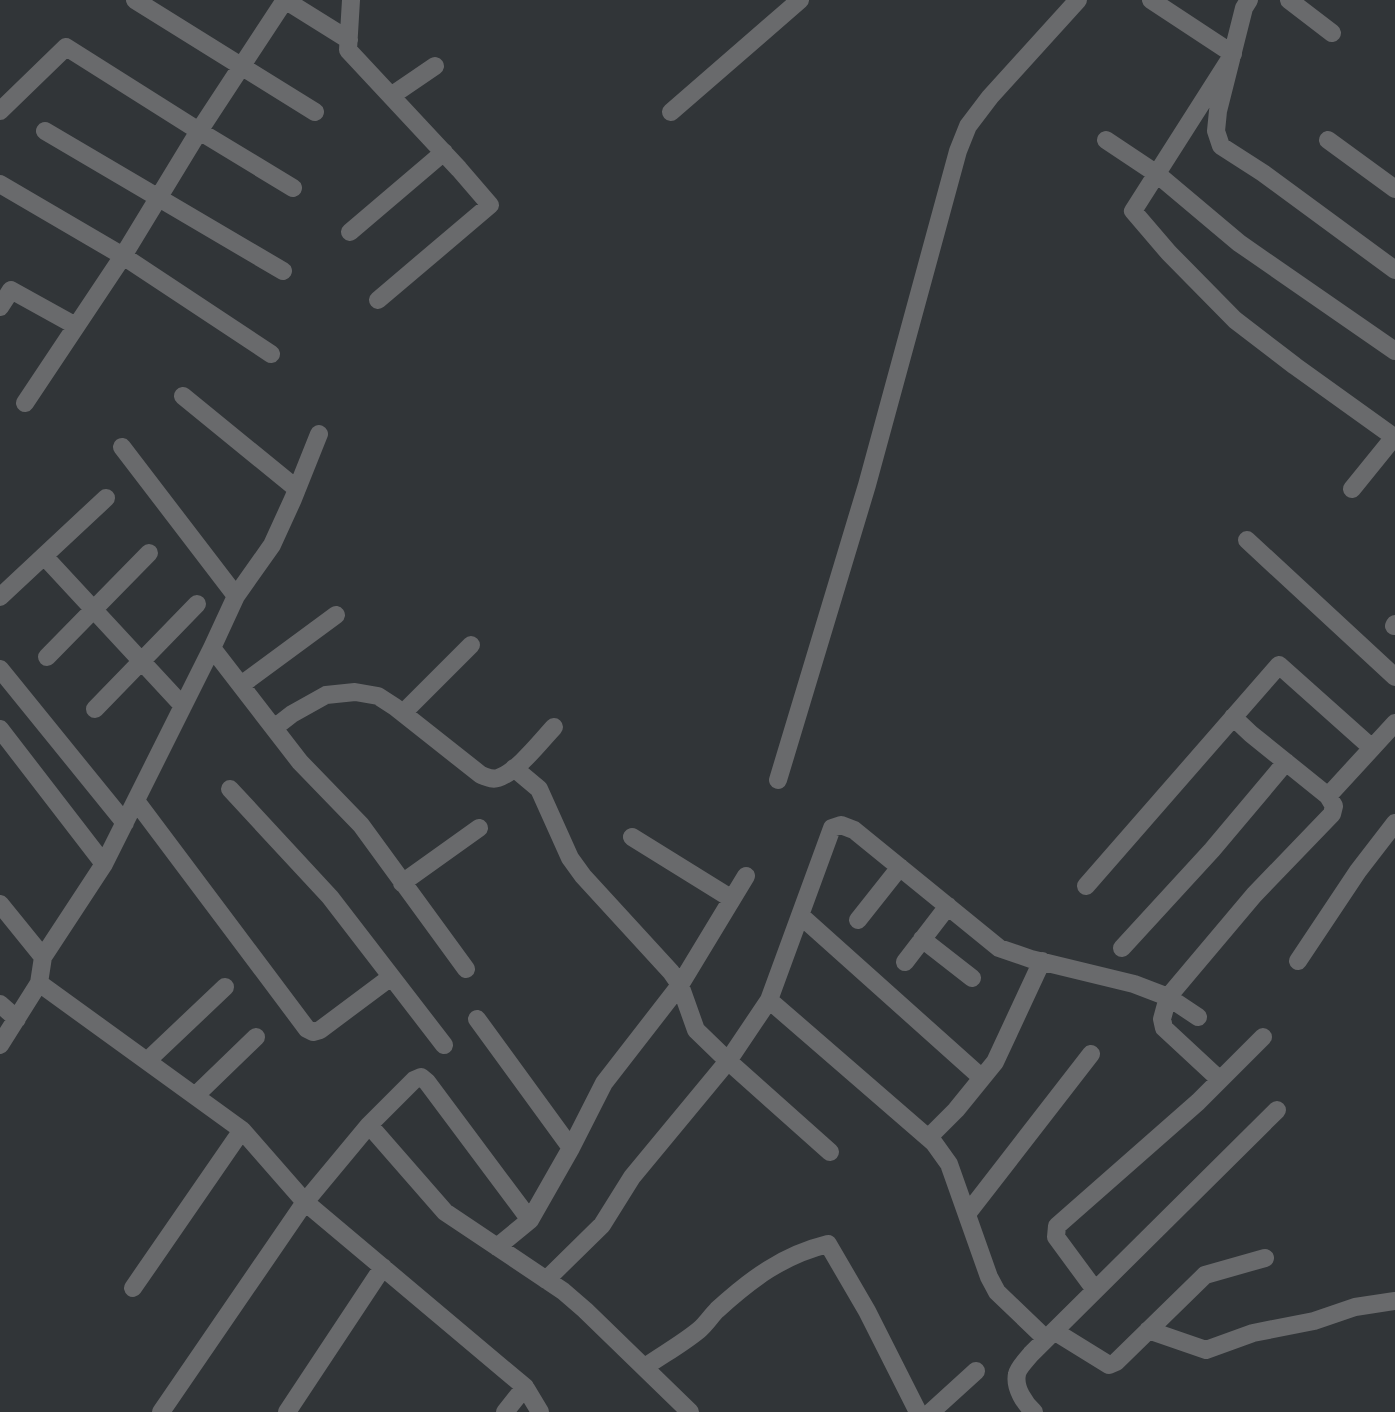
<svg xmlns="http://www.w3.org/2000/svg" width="1395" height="1412" font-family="Figtree,sans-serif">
  <rect width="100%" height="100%" fill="#313538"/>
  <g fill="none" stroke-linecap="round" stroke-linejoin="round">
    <path stroke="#696a6c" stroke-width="18" d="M135 0 315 112
      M285 0 349 40
      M351 0 348 50 459 169 490 205 378 300
      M1151 0 1233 54 1133 211 1169 253 1235 320 1295 366 1394 437
      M1249 0 1244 8 1218 111 1216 131 1221 146 1263 173 1395 270
      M1289 0 1332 33
      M391 96 435 66
      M0 111 66 47 199 131 293 188
      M671 112 800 0
      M45 131 283 271
      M1106 140 1157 174 1239 243 1395 351
      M1328 140 1395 189
      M0 184 123 256 271 354
      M350 232 444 152
      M0 307 11 290 76 326
      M183 396 297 489
      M25 403 123 256 199 131 285 0
      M122 447 236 596
      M1352 489 1395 436
      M1247 540 1395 677
      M44 556 183 706
      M0 597 106 498
      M1394 626 1395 624
      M212 648 300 762 361 825 466 969
      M47 657 149 553
      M0 669 125 823
      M241 685 336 615
      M95 709 197 604
      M403 713 471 645
      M274 728 292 714 326 695 355 692 378 696 395 707 481 775C487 777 492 780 498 778 517 772 540 742 554 727
      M0 729 104 864
      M514 768 539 789 570 858 583 876 671 972 680 985 696 1030 728 1061 830 1152
      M778 780 867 485 958 151 968 126 990 97 1078 0
      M230 789 330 897 444 1045
      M1328 796 1395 723
      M136 801 307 1029 313 1032 320 1030 391 977
      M632 837 732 899
      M402 883 479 828
      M1086 886 1279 665 1372 748
      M0 904 43 957
      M801 916 982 1078
      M858 920 900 867
      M922 939 972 978
      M1122 948 1212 850 1286 762
      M1298 961 1358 871 1395 823
      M905 962 948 906
      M39 983 242 1130 305 1202 525 1387 540 1412
      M769 1000 934 1143 949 1164 989 1277 997 1292 1046 1339
      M0 1004 17 1019
      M477 1019 571 1148
      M0 1045 39 983 43 957 104 864 212 648 236 596 272 545 293 499 319 434
      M147 1061 225 987
      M1220 1080 1164 1028 1162 1019 1168 997 1254 895 1332 814 1334 806 1328 796 1251 734 1233 717
      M195 1096 256 1037
      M369 1125 445 1212 563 1291 585 1310 690 1412
      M928 1138 956 1110 995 1062 1042 961
      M967 1214 1091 1054
      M497 1247 530 1220 571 1148 604 1083 680 985 746 876
      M546 1280 602 1225 632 1177 728 1061 769 1000 832 828 841 825 854 830 999 948 1031 959 1134 984 1168 997 1198 1017
      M133 1288 242 1130
      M1095 1290 1056 1237 1057 1226 1198 1102 1263 1037
      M1148 1330 1206 1350 1253 1333 1314 1321 1355 1307 1395 1301
      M1054 1331 1109 1365 1116 1362 1205 1275 1265 1258
      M645 1367C662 1355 682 1344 699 1330 706 1324 711 1316 717 1310 751 1279 783 1255 828 1244L867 1311 918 1412
      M161 1412 305 1202 369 1125 414 1080 421 1077 427 1082 530 1220
      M287 1412 383 1267
      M505 1412 525 1387
      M931 1412 976 1371
      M1034 1412C1025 1404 1014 1388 1017 1374 1018 1368 1027 1359 1031 1354L1277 1110"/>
  </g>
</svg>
